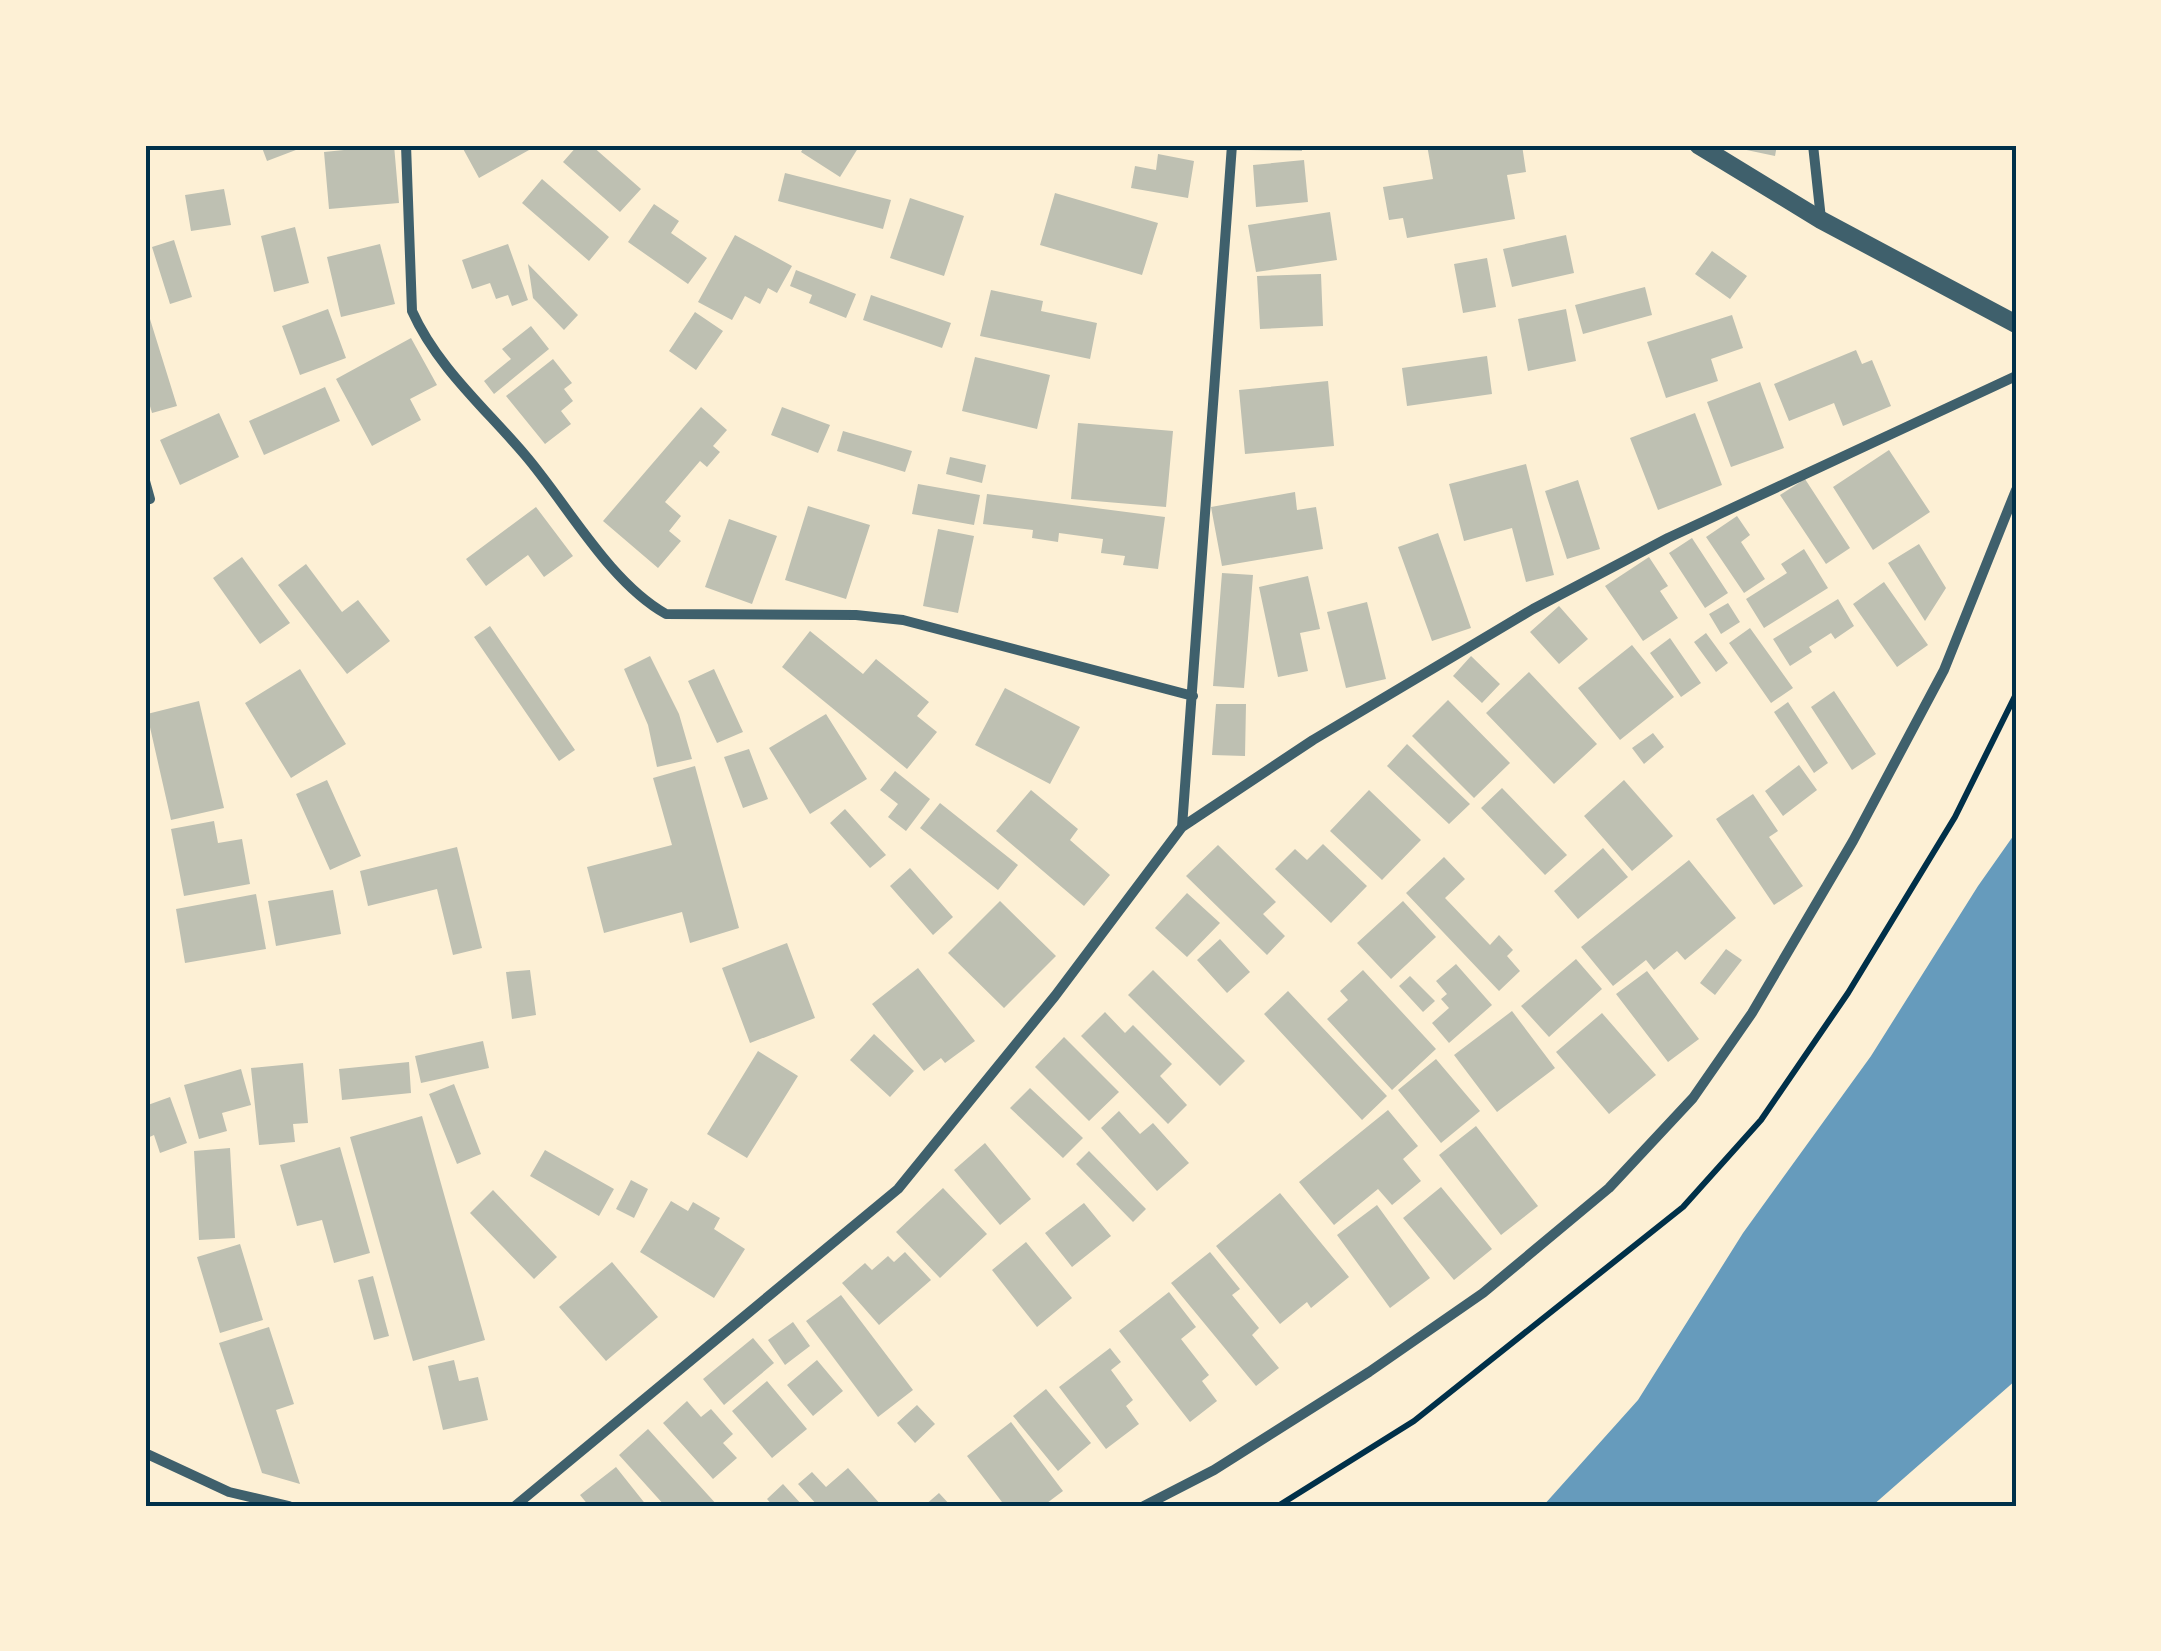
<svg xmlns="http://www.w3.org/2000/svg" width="2161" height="1651" font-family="'Source Serif 4',serif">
  <rect width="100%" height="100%" fill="#fdf0d5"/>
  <path fill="#669bbc" d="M2016 832V1380L1872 1506H1543L1638 1400 1743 1233 1871 1056 1978 886Z"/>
  <path fill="#bec0b2" d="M261 145H309L267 161Z
    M394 145 399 203 329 209 324 152Z
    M461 145H538L479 178Z
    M578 145H591L641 189 620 212 563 162Z
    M805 145H860L840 177 801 152Z
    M1249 145H1302V151L1248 150Z
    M1427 145H1522L1526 172 1507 175 1515 219 1407 238 1403 218 1389 220 1383 187 1433 179Z
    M1738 145H1777L1775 156 1737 148Z
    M1158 154 1194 161 1188 198 1131 188 1135 166 1156 170Z
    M1304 160 1308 202 1256 207 1253 165Z
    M785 173 891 200 883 229 778 201Z
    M542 179 609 237 589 261 522 203Z
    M224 189 231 225 191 231 185 195Z
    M1055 193 1158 223 1142 275 1040 245Z
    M910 198 964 216 944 276 890 258Z
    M654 204 679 221 671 233 707 258 688 284 628 242Z
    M1330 212 1337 260 1256 272 1248 225Z
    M295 227 309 283 274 292 261 236Z
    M735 235 792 266 777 293 768 288 760 304 745 296 732 320 698 302Z
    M1566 235 1574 273 1512 287 1503 249Z
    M174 240 192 297 170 304 152 247Z
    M380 244 395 304 341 317 327 257Z
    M508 244 528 300 512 306 508 295 496 299 490 283 472 289 462 260Z
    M1712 251 1747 276 1730 299 1695 274Z
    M1487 258 1496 307 1463 313 1454 264Z
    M528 264 578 315 564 330 533 298Z
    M796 270 856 294 846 318 809 303 812 295 790 286Z
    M1321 274 1323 326 1260 329 1257 276Z
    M1645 287 1652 315 1583 334 1575 305Z
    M991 290 1043 301 1041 311 1097 323 1090 359 980 336Z
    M871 295 951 323 942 348 863 320Z
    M145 303 177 406 152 413 145 389Z
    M328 309 346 358 300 375 282 326Z
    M1566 309 1576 361 1528 371 1518 319Z
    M695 312 723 331 696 370 669 351Z
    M1732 315 1743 348 1711 359 1718 381 1666 398 1647 342Z
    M531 326 549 349 494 394 484 381 511 359 502 349Z
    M411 338 437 385 410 399 421 420 372 446 336 379Z
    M1856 350 1862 364 1872 360 1891 406 1843 426 1834 403 1789 421 1774 384Z
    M1487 356 1492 394 1407 406 1402 368Z
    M975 357 1050 375 1037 429 962 411Z
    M553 359 572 383 564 389 573 401 561 411 571 424 545 444 506 396Z
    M1328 381 1334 446 1245 454 1239 390Z
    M1760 382 1784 448 1731 467 1707 402Z
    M325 387 340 421 264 455 249 421Z
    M701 407 727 430 713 446 720 452 707 467 700 461 665 502 681 516 669 531 681 541 658 568 603 521Z
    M782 407 830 425 818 453 771 435Z
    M219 413 239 457 180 485 160 440Z
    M1695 413 1722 485 1658 510 1630 438Z
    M1078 423 1173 431 1166 507 1071 499Z
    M843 431 912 451 905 472 837 451Z
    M1889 450 1930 512 1873 550 1833 487Z
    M950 457 986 465 982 483 946 474Z
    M1526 464 1554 575 1526 582 1512 528 1464 541 1449 484Z
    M1805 479 1850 548 1826 564 1780 495Z
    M1578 480 1600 549 1567 559 1545 491Z
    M918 484 980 495 974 525 912 514Z
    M1295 492 1297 510 1316 507 1323 549 1222 566 1211 507Z
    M987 494 1165 517 1158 569 1123 565 1125 556 1101 553 1103 539 1059 533 1058 542 1032 538 1033 530 983 524Z
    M808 506 870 525 846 599 785 580Z
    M536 507 573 556 544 577 528 555 486 586 466 559Z
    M1737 516 1750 535 1741 542 1765 579 1744 593 1706 537Z
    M729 519 777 536 752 604 705 587Z
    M938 529 974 536 958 613 923 606Z
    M1438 533 1471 628 1432 641 1398 547Z
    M1692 538 1728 593 1705 608 1669 553Z
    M1919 544 1946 588 1925 621 1888 563Z
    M1804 549 1828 588 1764 628 1746 599 1787 573 1781 564Z
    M242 557 290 623 260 644 213 578Z
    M1649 557 1668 586 1660 591 1678 618 1643 641 1605 586Z
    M306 564 342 612 358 600 390 641 347 674 278 585Z
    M1222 573 1253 575 1244 688 1213 686Z
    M1308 576 1320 629 1300 633 1308 671 1278 677 1259 587Z
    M1884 582 1928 645 1897 667 1853 604Z
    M1838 599 1854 626 1835 639 1831 633 1809 647 1812 652 1790 666 1773 639Z
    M1367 602 1386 679 1346 688 1327 612Z
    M1728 603 1740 622 1721 634 1709 614Z
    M1559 606 1588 639 1559 664 1530 632Z
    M490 626 575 750 559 761 474 637Z
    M1750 628 1793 688 1771 703 1729 643Z
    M810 631 863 674 876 659 929 702 917 716 937 732 907 769 782 667Z
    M1706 633 1728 663 1716 672 1694 642Z
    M1670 638 1701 683 1681 697 1650 653Z
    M1632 645 1674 697 1620 740 1578 688Z
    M650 656 679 714 692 759 657 767 648 725 624 669Z
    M1471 656 1500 684 1482 703 1453 676Z
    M300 669 346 744 291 778 245 703Z
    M714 669 743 732 717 743 688 681Z
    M1529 672 1597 744 1554 784 1486 713Z
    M1005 688 1080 727 1050 784 975 745Z
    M1834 691 1876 754 1852 770 1811 707Z
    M1448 700 1510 763 1474 798 1412 736Z
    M199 701 224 808 171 820 147 714Z
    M1788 702 1828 763 1814 773 1774 712Z
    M1216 704H1246L1245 756 1212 755Z
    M826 714 867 779 810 814 769 748Z
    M1653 733 1664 747 1644 764 1632 748Z
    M1407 744 1470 804 1449 824 1387 766Z
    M749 749 768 799 743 808 724 757Z
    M1799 765 1817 790 1783 816 1765 791Z
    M695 766 739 928 690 943 682 912 604 933 587 867 672 845 653 778Z
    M895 771 930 799 906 831 888 817 898 804 880 790Z
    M327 780 361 856 330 870 296 794Z
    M1624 780 1673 836 1632 871 1584 816Z
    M1502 788 1567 855 1545 875 1481 808Z
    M1031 790 1078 829 1070 840 1110 875 1084 906 996 831Z
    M1369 790 1421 840 1382 880 1330 831Z
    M1753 794 1778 831 1769 837 1803 886 1774 905 1716 819Z
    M940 803 1018 865 998 890 920 828Z
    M845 809 886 855 870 868 830 823Z
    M214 821 218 843 242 839 250 884 184 896 171 829Z
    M1323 844 1367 886 1331 923 1275 869 1295 849 1307 860Z
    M1218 845 1276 902 1263 914 1285 936 1267 955 1186 876Z
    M457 847 482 948 453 955 437 889 368 906 360 871Z
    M1603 848 1628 877 1578 919 1554 891Z
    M1444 857 1465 879 1445 898 1490 945 1499 935 1513 950 1507 956 1520 971 1499 991 1406 893Z
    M1689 860 1736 918 1685 960 1677 951 1654 970 1646 960 1613 986 1581 947Z
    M910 868 953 917 933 935 890 886Z
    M333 890 341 934 276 946 268 901Z
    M1187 893 1220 923 1187 957 1155 928Z
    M256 894 266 949 185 963 176 909Z
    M1000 901 1056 956 1004 1008 948 953Z
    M1403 901 1436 937 1391 979 1357 943Z
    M1220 939 1250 972 1227 993 1197 960Z
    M787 943 815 1018 750 1043 722 968Z
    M1726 949 1742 960 1715 995 1700 983Z
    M1576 959 1602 989 1549 1037 1521 1006Z
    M1456 964 1492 1005 1449 1043 1432 1023 1449 1008 1441 999 1447 994 1436 981Z
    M918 968 975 1041 945 1063 941 1058 924 1071 872 1004Z
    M530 970 536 1015 512 1019 506 972Z
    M1153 970 1245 1061 1220 1086 1128 995Z
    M1363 970 1436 1049 1392 1090 1327 1019 1348 1000 1340 991Z
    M1647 971 1699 1039 1668 1062 1616 994Z
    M1410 976 1435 1001 1423 1012 1399 986Z
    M1288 991 1387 1096 1362 1120 1264 1014Z
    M1512 1011 1555 1068 1497 1112 1454 1055Z
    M1105 1012 1125 1033 1133 1025 1172 1064 1160 1076 1187 1105 1168 1124 1081 1036Z
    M1602 1013 1656 1075 1609 1114 1556 1052Z
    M874 1034 914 1071 890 1097 850 1060Z
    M1064 1037 1119 1092 1089 1121 1035 1067Z
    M483 1041 489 1068 421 1083 415 1056Z
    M758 1051 798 1076 747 1158 707 1134Z
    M1436 1059 1480 1111 1441 1143 1398 1090Z
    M409 1062 411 1093 342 1100 339 1069Z
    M303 1063 308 1123 293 1124 295 1142 259 1145 251 1068Z
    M241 1069 251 1105 222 1113 227 1131 199 1139 184 1085Z
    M454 1084 481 1154 457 1164 429 1094Z
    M1030 1088 1083 1138 1063 1158 1010 1108Z
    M170 1097 187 1143 160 1153 154 1135 145 1139V1106Z
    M1388 1110 1418 1146 1403 1159 1421 1181 1392 1205 1378 1189 1334 1225 1299 1182Z
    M1119 1111 1140 1134 1153 1123 1189 1163 1157 1191 1101 1128Z
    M422 1116 485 1340 413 1361 350 1137Z
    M1476 1126 1538 1206 1501 1235 1439 1155Z
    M985 1143 1031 1199 1000 1225 954 1170Z
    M340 1147 370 1253 334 1263 322 1220 297 1226 280 1165Z
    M230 1148 235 1238 199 1240 194 1151Z
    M545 1150 614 1189 599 1216 530 1176Z
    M1089 1151 1146 1209 1133 1222 1076 1164Z
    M631 1180 648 1189 634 1218 616 1209Z
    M1441 1187 1492 1249 1454 1280 1403 1218Z
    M943 1188 987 1234 940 1278 896 1232Z
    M493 1190 557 1257 534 1279 470 1213Z
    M1280 1193 1349 1277 1311 1308 1307 1302 1280 1324 1216 1246Z
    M671 1201 688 1211 693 1202 720 1218 714 1229 745 1249 714 1298 640 1252Z
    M1084 1203 1111 1236 1072 1267 1045 1233Z
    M1377 1205 1430 1278 1390 1308 1337 1235Z
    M1026 1242 1072 1298 1037 1327 992 1270Z
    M240 1244 263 1320 220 1333 197 1257Z
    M905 1252 931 1280 879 1325 842 1283 865 1263 872 1270 888 1256 894 1262Z
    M1210 1252 1240 1289 1232 1295 1259 1328 1252 1335 1279 1368 1256 1386 1171 1283Z
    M612 1262 658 1317 606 1361 559 1307Z
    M373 1276 389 1336 374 1340 358 1280Z
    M1169 1292 1196 1327 1181 1339 1209 1375 1202 1381 1217 1401 1190 1422 1119 1331Z
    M841 1295 913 1390 878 1417 806 1321Z
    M793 1322 810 1346 785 1365 768 1340Z
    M269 1327 294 1404 276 1410 300 1484 262 1473 219 1343Z
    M753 1338 774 1363 724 1405 703 1379Z
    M1110 1348 1121 1362 1111 1370 1133 1400 1126 1406 1139 1424 1106 1449 1059 1387Z
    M454 1360 459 1381 478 1377 488 1420 443 1430 428 1366Z
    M817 1360 843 1391 813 1416 787 1385Z
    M767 1381 807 1429 772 1458 732 1411Z
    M1046 1389 1091 1443 1058 1471 1013 1416Z
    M687 1401 701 1417 711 1409 733 1434 723 1443 737 1458 713 1479 663 1423Z
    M917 1405 935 1424 915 1443 897 1423Z
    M1011 1422 1063 1491 1043 1506H1005L967 1456Z
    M648 1429 718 1506H665L619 1455Z
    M616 1467 647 1506H589L580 1495Z
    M848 1468 882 1506H818L798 1484 812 1472 826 1487Z
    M783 1484 803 1506H773L767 1499Z
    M939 1493 951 1506H924Z"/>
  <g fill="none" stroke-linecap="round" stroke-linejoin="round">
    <path stroke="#003049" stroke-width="6" d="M1278 1506 1414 1421 1683 1207 1761 1120 1848 993 1955 817 2016 694"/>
    <path stroke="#3f606c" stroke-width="10" d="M406 145 412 311C437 367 486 409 525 455 567 504 609 582 666 614L856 615 903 620 1193 696
      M1813 145 1821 219
      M145 481 150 499
      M1182 827 1232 145
      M145 1453 229 1492 289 1506
      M515 1506 898 1189 1055 996 1182 827 1313 740 1533 609 1668 538 2016 376
      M1144 1506 1214 1470 1369 1372 1483 1293 1609 1188 1693 1098 1752 1013 1853 841 1944 670 2016 490"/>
    <path stroke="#3f606c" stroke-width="18" d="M1698 145 1821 220 2016 324"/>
  </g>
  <rect width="2161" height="1651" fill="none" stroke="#fdf0d5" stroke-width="295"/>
  <rect x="148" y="148" width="1866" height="1356" fill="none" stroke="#003049" stroke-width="4"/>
</svg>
